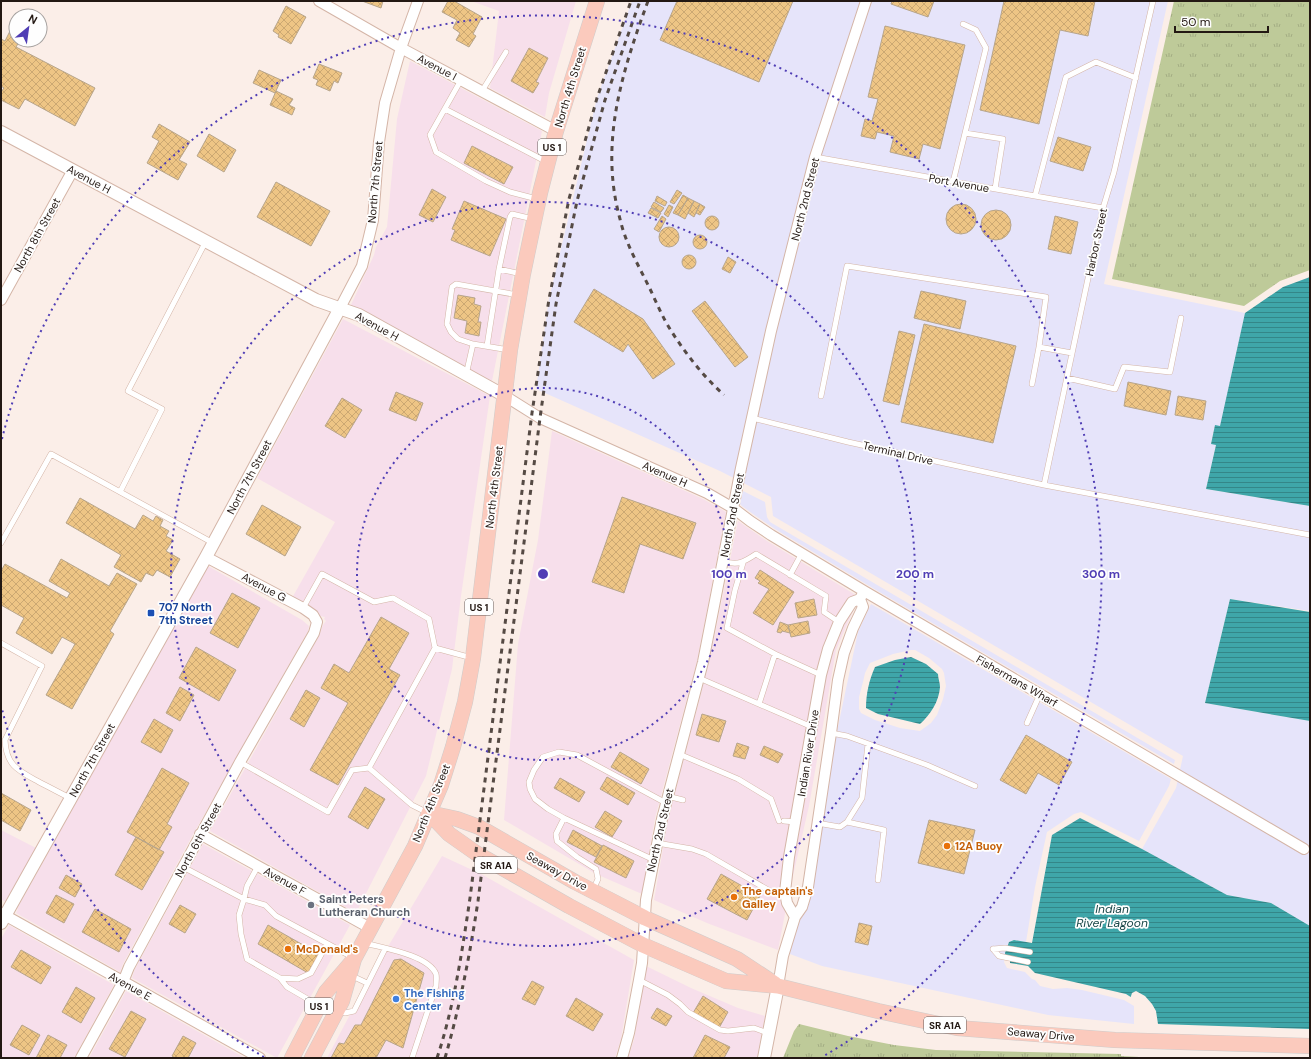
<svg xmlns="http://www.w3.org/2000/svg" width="1311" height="1059" font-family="'DM Sans',sans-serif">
  <defs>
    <pattern id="grass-tufts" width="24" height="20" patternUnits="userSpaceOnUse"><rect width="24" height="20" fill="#beca99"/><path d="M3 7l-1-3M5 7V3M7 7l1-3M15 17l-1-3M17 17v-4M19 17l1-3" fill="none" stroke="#a3ad83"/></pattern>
    <pattern id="water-rules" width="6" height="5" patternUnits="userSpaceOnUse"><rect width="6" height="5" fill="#3fa6a9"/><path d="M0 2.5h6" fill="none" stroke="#348688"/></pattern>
    <pattern id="building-cross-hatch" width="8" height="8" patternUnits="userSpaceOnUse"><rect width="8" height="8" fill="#eec585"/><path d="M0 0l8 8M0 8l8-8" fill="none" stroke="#cca872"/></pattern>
  </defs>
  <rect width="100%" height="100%" fill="#fbeee8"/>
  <path fill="#f7dfeb" d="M471 1H576L549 93 545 117 490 88 499 11Z
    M410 61 542 131 492 381 350 307 374 255 376 247 387 227 397 119Z
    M343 319 490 396 461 596 452 669 426 776 356 913 210 831 319 636 323 625 326 621 324 619 325 617 320 616 309 608 292 598 335 522 257 478Z
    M552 431 703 499 726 512 697 661 655 818 642 894 596 874 504 820 518 644 538 540Z
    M738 521 767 541 859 597 836 650 809 806 789 893 778 950 707 923 654 900 668 820 709 663Z
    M208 566 302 620 309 626 308 631 191 838 123 964 120 972 16 913 18 909H17Z
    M1 830 36 848 6 902 1 899Z
    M203 844 350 925 277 1058 132 978 135 969Z
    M442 856 481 874 634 960 621 1039 615 1058H327L371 975Z
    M9 925 114 985 74 1058H1V939Z
    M646 966 691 988 738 1008 765 1016 757 1058H628L634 1040Z
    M126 991 245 1058H89Z"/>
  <path fill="#e6e4fa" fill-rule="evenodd" d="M632 1H1168L1104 284 1245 313 1220 427 1215 426 1211 443 1216 445 1206 489 1310 506V611L1230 599 1205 703 1310 721V926L1271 903 1227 895 1142 849 1176 788 1183 756 773 516 771 497 720 471 536 389 549 299 597 98Z
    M743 491 765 502 767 517 770 522 1175 760 1174 764 876 590 775 529 753 514 742 506 740 504Z
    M871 604 1171 779 1169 786 1139 841 1081 812 1074 814 1047 832 1035 887 1026 942 1014 940 1009 942 1007 946 1004 962 1007 968 1025 972 1032 979 1035 980 1040 986 1053 989 1067 988 1082 990 1124 1000 1134 1006V1024L1048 1015 822 966 790 954 858 632ZM911 650H915L929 658 942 669 944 673 946 686 943 699 937 715 931 723 920 731 900 728 875 720 861 713 859 709V697L863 682 865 673 870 663 893 654Z"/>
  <path fill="url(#grass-tufts)" d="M1174 1H1310V270L1280 281 1244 306 1112 279Z
    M799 1024 848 1036 894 1045 936 1050 1121 1054V1056L1140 1057V1058H783L794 1031Z"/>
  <path fill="url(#water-rules)" d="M1310 277V506L1206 489 1216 445 1211 444 1215 425 1220 426 1245 313 1283 287Z
    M1230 599 1310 612V721L1205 703Z
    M911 657 926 664 938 674C938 678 940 683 940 687 939 702 930 715 920 724L878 714 866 708C866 694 869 680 875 667L895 660Z
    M1080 818 1142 849 1227 895 1271 903 1310 926V1058H1140V1003L1126 994 1035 973 1028 966 1010 963V960L1005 959V953L1009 942 1014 940 1032 943 1052 835Z"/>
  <path fill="#fbeee8" d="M1136 991 1145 996 1152 1004 1156 1011 1158 1024 1310 1029V1058H1138V1004L1130 999 1132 993Z"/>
  <path fill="url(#building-cross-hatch)" stroke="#b7a58b" d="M362 1H383L381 8Z
    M448 1H454L482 17 473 34 476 36 469 47 456 40 460 33 453 28 457 20 442 12Z
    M677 1H793L759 82 660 40Z
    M892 1H934L928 17 891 4Z
    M1004 1H1095L1088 36 1060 30 1039 124 980 110Z
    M286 6 306 17 291 44 278 37 279 35 273 31Z
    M885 26 965 45 940 149 923 144 919 159 890 152 894 136 877 132 875 139 861 136 865 119 872 121 878 99 868 97Z
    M12 27 16 29V40H20L16 47 95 88 75 126 25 99 19 109 1 100V92L4 88 1 86V39L5 41Z
    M529 48 548 58 536 82 539 83 533 93 511 81Z
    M319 64 342 73 338 83 334 81 330 91 316 85 318 80 313 78Z
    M259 70 281 80 275 93 253 83Z
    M276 91 293 99 289 105 295 108 292 115 270 105Z
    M159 124 190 142 179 160 187 164 178 180 147 163 159 141 152 137Z
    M209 134 236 150 224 172 197 156Z
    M1058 137 1091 147 1083 171 1050 161Z
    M472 146 513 167 504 184 464 163Z
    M276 182 330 211 311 246 257 217Z
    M432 189 446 197 433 222 419 215Z
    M677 190 682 193 674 204 670 202Z
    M683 195 688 198 678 215 673 213Z
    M657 196 667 202 665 206 655 201Z
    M688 198 694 201 685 219 678 215Z
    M464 201 506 219 490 256 451 240 455 230 452 229Z
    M694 201 700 204 694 217 688 213Z
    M654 202 664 208 661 212 651 207Z
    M946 219a15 15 0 1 1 30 0a15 15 0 1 1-30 0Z
    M700 204 705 207 700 215 696 213Z
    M669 205 673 207 668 217 664 214Z
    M651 208 661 213 658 218 648 213Z
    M981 225a15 15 0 1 1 30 0a15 15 0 1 1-30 0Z
    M705 223a7 7 0 1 1 14 0a7 7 0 1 1-14 0Z
    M662 216 666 219 659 232 654 229Z
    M1055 216 1078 222 1071 254 1048 249Z
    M659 237a10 10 0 1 1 20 0a10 10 0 1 1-20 0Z
    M693 242a7 7 0 1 1 14 0a7 7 0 1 1-14 0Z
    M682 262a7 7 0 1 1 14 0a7 7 0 1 1-14 0Z
    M728 257 736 262 730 273 722 269Z
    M594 289 643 319 675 364 653 379 628 344 623 352 574 322Z
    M921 291 966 301 960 329 914 318Z
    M458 295 475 298 474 304 481 306 478 322H481L479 336 465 333 467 321 454 318Z
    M705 301 748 357 735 367 692 311Z
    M924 324 1016 346 993 443 901 422Z
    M899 331 915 335 899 405 883 401Z
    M1128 382 1171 391 1166 415 1124 406Z
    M396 392 423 403 416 421 389 410Z
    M1178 396 1206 401 1203 420 1175 415Z
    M342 398 362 410 345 438 325 426Z
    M622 497 696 523 683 559 640 544 624 593 592 582Z
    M80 498 135 529 143 515 153 521 156 516 163 520 160 526 169 531 166 536 173 540 166 551 180 559 170 577 157 570 153 576 146 573 141 582 114 567 121 555 66 523Z
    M262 505 301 527 285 556 246 534Z
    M61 559 109 586 117 573 137 584 110 631 114 634 72 709 46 695 75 644 62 637 52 654 16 633 24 618 1 605V571L5 564 67 598 70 593 49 581Z
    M760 570 794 592 773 625 753 613 769 589 758 583 760 581 755 578Z
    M232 593 260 608 238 648 210 633Z
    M814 599 817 615 798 618 795 603Z
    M381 617 409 633 389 669 400 675 338 785 310 770 348 703 321 688 334 664 349 673Z
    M808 621 810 633 791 637 788 625Z
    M780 622 788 625 790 633 782 631 781 633 777 632Z
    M196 647 236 670 219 701 179 678Z
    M180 687 194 695 180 721 166 713Z
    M306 690 320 698 304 727 290 719Z
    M702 714 726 721 719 742 696 735Z
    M154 719 173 730 161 753 141 742Z
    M1026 735 1072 762 1059 785 1038 773 1026 794 1000 780Z
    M737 743 749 747 745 759 733 756Z
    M764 746 783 754 778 763 760 755Z
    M620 752 649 769 641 784 611 767Z
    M162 768 189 783 167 824 172 827 159 850 127 832Z
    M607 777 635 793 628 805 600 789Z
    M560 778 585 792 579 802 554 788Z
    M365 787 385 799 368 829 348 817Z
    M1 793 31 810 20 831 1 820Z
    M605 811 622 821 612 837 595 827Z
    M929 820 975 830 964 874 918 863Z
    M573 830 602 846 596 857 567 842Z
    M136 837 164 852 142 890 115 875Z
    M603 845 634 861 626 878 594 862Z
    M721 874 760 896 747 920 707 899Z
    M66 875 82 884 75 897 59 888Z
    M56 895 74 904 64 923 46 913Z
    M180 905 196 914 185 933 169 924Z
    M95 909 131 929 119 952 82 932Z
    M859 923 872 926 868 945 855 942Z
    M268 925 319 954 308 973 258 944Z
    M21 950 51 967 41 984 11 967Z
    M401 959 424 973 403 1048 386 1040 376 1058H331L339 1043 344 1044 355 1025H361L394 960Z
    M532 981 544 987 535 1005 522 999Z
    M76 987 95 998 81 1023 62 1012Z
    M703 996 728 1012 719 1028 693 1013Z
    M576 998 603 1014 593 1031 566 1016Z
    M657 1008 672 1016 666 1026 651 1018Z
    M131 1011 146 1019 125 1057 109 1049Z
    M22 1025 40 1035 29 1055 10 1045Z
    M48 1035 67 1045 60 1058H36Z
    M705 1035 730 1047 724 1058H693Z
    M183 1036 196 1043 188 1058H175L172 1056Z"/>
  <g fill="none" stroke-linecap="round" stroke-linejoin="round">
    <g stroke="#d4b5a7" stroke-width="6">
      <path id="service" d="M963 24 976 30 986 48 965 133 1003 139 995 189
        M461 80 430 135 436 152 486 181 510 192 537 199
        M482 91 506 52
        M445 109 547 162
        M815 157 1103 208
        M953 182 965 133
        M1035 196 1066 77 1096 62 1136 78
        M499 269 521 274
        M473 344 509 350
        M487 346 499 269 510 217 512 214 533 219
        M466 375 473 344 458 339 451 332 447 324 452 287 456 284 518 295
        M1067 378 1115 389 1124 367 1170 372 1181 318
        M1032 384 1039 347 1072 353
        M821 396 847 266 1046 297 1039 347
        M752 418 848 442 1044 485 1310 535
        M1044 485 1103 208 1114 172 1153 1
        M120 492 162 409 128 391 206 241
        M1 543 51 454 213 543
        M723 561C738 566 744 562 756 554L826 596 824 612 839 622
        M743 563 735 590 727 628 775 654 821 675
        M790 575 802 553
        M303 608 322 574 374 602 393 598 429 619 435 648
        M1 643 42 666 5 740C6 766 19 771 39 782 49 787 60 793 70 798
        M699 678 812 727
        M759 704 775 654
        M1027 723 1040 694
        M831 733 847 736 927 765 975 786
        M679 754 738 779 771 799 779 821
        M240 762 328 812 352 770 369 768
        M667 796 683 800
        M428 813 412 805 369 768 435 648 472 658
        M564 818 548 809 535 799 530 789 529 782 534 770 543 757 559 752 577 755 666 803
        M784 821 796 822
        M847 822 884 830 878 880
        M817 823 840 827 847 822 862 798 868 744
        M657 843 692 849 706 854 770 891 785 892
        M183 867 244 899 247 886 258 866
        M593 890 598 879 596 869 577 857 557 841 556 834 564 818 654 860
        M365 943C383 948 428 955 436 974 437 977 436 982 436 986L412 1058
        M327 944 311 973 298 979 280 978 247 959 241 934 239 915 244 899 265 905 276 916 354 958
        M993 949 999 956 1028 962
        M993 949 1005 948 1030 952
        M350 975 367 983
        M280 978 287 987 318 1005
        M639 980 668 995 680 1004 688 1012 720 1030 728 1031 754 1028 768 1033
        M339 1010 345 1013 354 1011 385 949"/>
    </g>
    <g stroke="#d4b5a7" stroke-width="12">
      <path id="minor" d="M319 1 401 48 556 131
        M1 300 73 170
        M340 308 362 266 373 220 379 142 385 103 401 48 418 1
        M505 396 540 418 707 493 733 508 750 521 771 535 864 591 1304 849
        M200 834 370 928
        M1 913 260 1058
        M795 917 787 903 785 892 789 857 821 675 828 649 839 622 852 602 860 599
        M778 986 783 956 795 917 802 907 808 887 831 733 838 680 844 653 853 628 863 607 860 599 864 591
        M81 1058 123 982 129 967 240 762 314 633 317 622 313 615 303 608 206 557
        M622 1058 629 1033 639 980 642 963 646 900 662 819 703 662 741 468 771 331 815 157 866 1"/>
    </g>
    <g stroke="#d4b5a7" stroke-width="14">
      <path id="tertiary" d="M1 132 316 300 359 315 505 396
        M1 923 206 557 340 308
        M764 1058 778 986"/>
    </g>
    <g stroke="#cfcccb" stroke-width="16">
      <path id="primary" d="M429 813 449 834 476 853 569 906 643 945 726 981 778 986 878 1011 957 1028 1115 1040 1310 1046
        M429 813 457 819 479 827 575 882 645 918 737 959 775 984
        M292 1058 326 992 351 963
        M312 1058 342 1001 354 959 415 846 441 785 453 747 465 702 473 658 510 350 523 274 540 193 556 131 597 1"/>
    </g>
    <use href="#service" stroke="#fff" stroke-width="5"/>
    <use href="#minor" stroke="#fff" stroke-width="10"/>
    <use href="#tertiary" stroke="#fff" stroke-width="12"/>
    <use href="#primary" stroke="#fbcabd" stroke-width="15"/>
    <path stroke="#554a44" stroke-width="3" stroke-dasharray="5 5" stroke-linecap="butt" d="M648 1C622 72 599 143 620 219 626 245 640 268 651 291 657 304 663 318 670 329 685 353 703 376 724 395
      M437 1058C454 1007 462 952 470 898L532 413 549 299 569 199 597 98 631 1
      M445 1058C460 1006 470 954 478 901L540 418 556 304 577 201 605 100 640 1"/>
  </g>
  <g fill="none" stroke="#503eb5" stroke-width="2" stroke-dasharray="2 4">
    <circle cx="543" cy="574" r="186"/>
    <circle cx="543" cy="574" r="372"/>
    <path d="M264 1057A558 558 0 0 1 2 709M2 439A558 558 0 1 1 822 1057"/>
  </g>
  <rect fill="#1a4fb4" stroke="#fefefe" stroke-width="1.5" x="147" y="609" width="8" height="8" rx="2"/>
  <g fill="#e8710a" stroke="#fefefe" stroke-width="1.5">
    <circle cx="947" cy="846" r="4"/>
    <circle cx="734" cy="897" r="4"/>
    <circle cx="288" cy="949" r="4"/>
  </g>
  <circle fill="#6b7280" stroke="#fefefe" stroke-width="1.5" cx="311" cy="905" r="4"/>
  <circle fill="#3f7fe0" stroke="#fefefe" stroke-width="1.5" cx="396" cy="999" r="4"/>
  <g text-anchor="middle" stroke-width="3.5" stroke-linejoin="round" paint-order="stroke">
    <g fill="#fefefe" stroke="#655d5a" stroke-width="1">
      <rect x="538" y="139" width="28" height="16" rx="3"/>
      <rect x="465" y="599" width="28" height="16" rx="3"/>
      <rect x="475" y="857" width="42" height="16" rx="3"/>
      <rect x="305" y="998" width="28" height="16" rx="3"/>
      <rect x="924" y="1017" width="42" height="16" rx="3"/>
    </g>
    <g font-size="10" font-weight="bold" fill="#231813">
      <text x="552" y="151">US 1</text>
      <text x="479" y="611">US 1</text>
      <text x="496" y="869">SR A1A</text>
      <text x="319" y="1010">US 1</text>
      <text x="945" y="1029">SR A1A</text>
    </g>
    <g font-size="11" fill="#231813" stroke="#fefefe">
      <text transform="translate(437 67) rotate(28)" y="4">Avenue I</text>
      <text transform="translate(570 87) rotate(-73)" y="4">North 4th Street</text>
      <text transform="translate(89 179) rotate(28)" y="4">Avenue H</text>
      <text transform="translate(375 182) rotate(-85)" y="4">North 7th Street</text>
      <text transform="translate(959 183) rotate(10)" y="4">Port Avenue</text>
      <text transform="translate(805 199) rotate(-76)" y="4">North 2nd Street</text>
      <text transform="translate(37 235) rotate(-61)" y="4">North 8th Street</text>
      <text transform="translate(1096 242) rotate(-78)" y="4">Harbor Street</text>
      <text transform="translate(377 326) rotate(29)" y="4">Avenue H</text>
      <text transform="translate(898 453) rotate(13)" y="4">Terminal Drive</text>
      <text transform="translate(665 474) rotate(24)" y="4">Avenue H</text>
      <text transform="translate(249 477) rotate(-62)" y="4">North 7th Street</text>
      <text transform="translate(494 487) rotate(-83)" y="4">North 4th Street</text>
      <text transform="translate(732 515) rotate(-79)" y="4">North 2nd Street</text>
      <text transform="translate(264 587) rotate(28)" y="4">Avenue G</text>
      <text transform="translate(1017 681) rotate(30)" y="4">Fishermans Wharf</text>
      <text transform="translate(808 753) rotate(-81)" y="4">Indian River Drive</text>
      <text transform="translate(92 760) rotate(-61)" y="4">North 7th Street</text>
      <text transform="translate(431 803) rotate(-68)" y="4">North 4th Street</text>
      <text transform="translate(660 830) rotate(-77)" y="4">North 2nd Street</text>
      <text transform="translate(198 840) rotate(-61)" y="4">North 6th Street</text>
      <text transform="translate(557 871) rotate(29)" y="4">Seaway Drive</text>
      <text transform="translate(285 881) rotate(29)" y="4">Avenue F</text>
      <text transform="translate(130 986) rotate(29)" y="4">Avenue E</text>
      <text transform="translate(1041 1034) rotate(5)" y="4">Seaway Drive</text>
    </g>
    <g font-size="11" font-weight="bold" fill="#164399" stroke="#fefefe" text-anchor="start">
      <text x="159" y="611">707 North<tspan x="159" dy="13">7th Street</tspan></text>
    </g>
    <g font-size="11" font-weight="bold" fill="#c56008" stroke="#fefefe" text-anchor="start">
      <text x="955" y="850">12A Buoy</text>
      <text x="742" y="895">The captain's<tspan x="742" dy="13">Galley</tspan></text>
      <text x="296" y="953">McDonald's</text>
    </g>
    <g font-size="11" font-weight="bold" fill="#5b616d" stroke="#fefefe" text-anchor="start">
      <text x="319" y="903">Saint Peters<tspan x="319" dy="13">Lutheran Church</tspan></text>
    </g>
    <g font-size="11" font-weight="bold" fill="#366cbe" stroke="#fefefe" text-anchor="start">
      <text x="404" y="997">The Fishing<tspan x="404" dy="13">Center</tspan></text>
    </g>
    <g font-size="12" font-style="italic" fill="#1a4849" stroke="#fefefe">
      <text x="1112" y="913">Indian<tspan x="1112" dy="14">River Lagoon</tspan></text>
    </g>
  </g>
  <circle cx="543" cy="574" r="6" fill="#503eb5" stroke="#fefefe" stroke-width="2"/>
  <g font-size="12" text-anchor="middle" font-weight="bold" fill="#503eb5" stroke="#fefefe" stroke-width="3.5" stroke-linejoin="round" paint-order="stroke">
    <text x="729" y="578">100 m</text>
    <text x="915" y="578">200 m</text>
    <text x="1101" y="578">300 m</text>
  </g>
  <rect width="1311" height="1059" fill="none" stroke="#231813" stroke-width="4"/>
  <g transform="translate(28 28) rotate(29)"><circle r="19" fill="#fefefe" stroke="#a6a2a0"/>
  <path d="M0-3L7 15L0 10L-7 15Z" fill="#503eb5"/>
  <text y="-6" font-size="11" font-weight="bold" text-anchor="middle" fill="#231813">N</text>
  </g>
  <path d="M1175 26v6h93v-6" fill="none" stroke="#231813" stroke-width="2"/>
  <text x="1181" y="26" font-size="12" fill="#231813" stroke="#fefefe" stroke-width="3" paint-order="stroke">50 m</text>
</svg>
